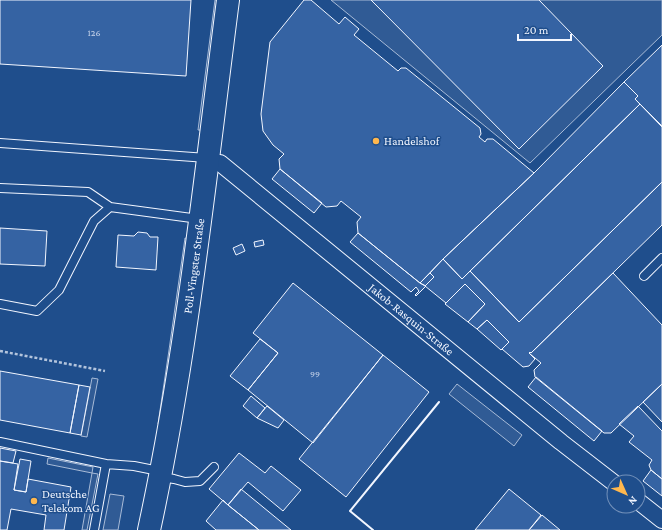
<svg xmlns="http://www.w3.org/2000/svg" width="662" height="530" font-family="'Crimson Pro',serif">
  <rect width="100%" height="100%" fill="#1f4e8c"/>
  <path fill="#305b95" stroke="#a8bbd7" d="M215 0H220L203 130H198Z
    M331 0H662V35L530 163Z
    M185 238 190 239 162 425 158 424 169 350Z
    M92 378 98 379 87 437 81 436Z
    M457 384 522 435 514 446 449 394Z
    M48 458 93 467 92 473 98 474 87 530H82L92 473 47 464Z
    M110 494 124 496 118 530H103Z"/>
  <path fill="#3563a3" stroke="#f2f6ff" d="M0 0H191L186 76 0 64Z
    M304 0H311L339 24 345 17 359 29 354 35 398 71 401 68H406L480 128 481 134 479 137 485 142 487 139H493L534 173 443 259 420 283 358 233 357 222 361 217 341 201 337 206 326 207 280 169 279 159 284 154 273 145 263 131 261 114 270 42Z
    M371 0H539L603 66 519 149Z
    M662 45V127L635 99 638 96 624 82Z
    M624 82 638 96 635 99 640 104 462 279 443 259 534 173Z
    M640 104 662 126V182L519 322 470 271Z
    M280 169 322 203 314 213 272 179Z
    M662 182V225L531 353 530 352 529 353 535 359 529 366 523 367 502 349 509 342 487 320 477 329 468 322 485 304 465 284 446 303 425 286 434 277 430 273 443 259 462 279 470 271 519 322Z
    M0 228 47 231 45 266 0 264Z
    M138 232 147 233 150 237H158L156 270 116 267 118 235 134 236Z
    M358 233 420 283 426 286 416 296 415 295 419 291 416 287 411 292 350 242Z
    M263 240 264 245 255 247 254 242Z
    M242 244 245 251 236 255 233 248Z
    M430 273 434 277 425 286 420 283Z
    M613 273 662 325V384L611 433H604L535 377 534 370 541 363 529 353 530 352 531 353Z
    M293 283 383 355 313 443 248 390 278 353 253 333Z
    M465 284 485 304 468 322 445 304Z
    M487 320 509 342 501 350 477 329Z
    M260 339 278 353 248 390 230 376Z
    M383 355 429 392 346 497 299 459Z
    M0 371 79 385 70 433 0 420Z
    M536 377 602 431 594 441 528 387Z
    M662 384V422L643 402Z
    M79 385 90 387 81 435 70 433Z
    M251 396 265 408 257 418 243 406Z
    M267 406 284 420 278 428 257 418Z
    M638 406 662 431V479L651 470 649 465 652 460 629 442 634 436 619 424Z
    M0 448 16 451 13 463 0 461Z
    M239 453 265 473 271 466 301 490 283 511 248 482 228 505 209 489Z
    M20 459 31 461 26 492 14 490Z
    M0 461 18 464 14 490 26 492 28 479 71 487 64 530H44L46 515 11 509 7 530H0Z
    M651 470 662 479V496L643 481Z
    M241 489 291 530H259L228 505Z
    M509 489 541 515 529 530H475Z
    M223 500 228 505 259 530H216L206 521Z
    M542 515 560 530H529Z"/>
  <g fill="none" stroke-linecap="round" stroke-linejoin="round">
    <g stroke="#f2f6ff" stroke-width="10">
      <path id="lane" d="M0 143 207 158
        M0 188 88 192 110 207 199 219
        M644 276 662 258
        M0 304 37 311 59 290 94 221 110 207
        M0 442 106 464
        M162 477 174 479 185 482 200 481 214 467
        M94 530 106 464 134 466 159 471"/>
    </g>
    <g stroke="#f2f6ff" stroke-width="18">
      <g id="street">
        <path id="s1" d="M207 163H220L561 442 614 483"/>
        <path d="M638 501 662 520"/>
      </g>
    </g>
    <g stroke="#f2f6ff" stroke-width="24">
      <g id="secondary">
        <path id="s2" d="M149 530C187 355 205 177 228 0"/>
      </g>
    </g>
    <path stroke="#b3c4dc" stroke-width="2.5" stroke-dasharray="3 2" stroke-linecap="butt" d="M0 351 105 371"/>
    <use href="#lane" stroke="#1f4e8c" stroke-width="8"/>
    <use href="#street" stroke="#1f4e8c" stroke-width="16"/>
    <use href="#secondary" stroke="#1f4e8c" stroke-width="22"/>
    <path stroke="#f2f6ff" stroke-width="2" d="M373 530 350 511 439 402"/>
  </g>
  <g fill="#ffb74d" stroke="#1f4e8c" stroke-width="1.5">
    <circle cx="376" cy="141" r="4"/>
    <circle cx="34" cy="501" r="4"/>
  </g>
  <g text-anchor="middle" stroke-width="3" stroke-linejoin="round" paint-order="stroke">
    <g font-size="10" fill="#c3d1e8">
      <text x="94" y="36">126</text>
      <text x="315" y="377">99</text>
    </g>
    <g font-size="12" fill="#f2f6ff" stroke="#1f4e8c" text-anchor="start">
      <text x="384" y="145">Handelshof</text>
      <text x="42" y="498">Deutsche<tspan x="42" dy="14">Telekom AG</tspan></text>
    </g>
    <g font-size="12" fill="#f2f6ff" stroke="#1f4e8c">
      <text dy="4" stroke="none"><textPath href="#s2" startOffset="268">Poll-Vingster Straße</textPath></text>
      <text dy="4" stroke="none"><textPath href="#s1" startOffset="260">Jakob-Rasquin-Straße</textPath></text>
    </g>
  </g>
  <g transform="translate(626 494) rotate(135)"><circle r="19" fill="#1f4e8c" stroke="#7391ba"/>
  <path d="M0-3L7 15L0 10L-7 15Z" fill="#ffb74d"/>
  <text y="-6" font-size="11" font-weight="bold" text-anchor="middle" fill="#f2f6ff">N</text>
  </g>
  <path d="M518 34v6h53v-6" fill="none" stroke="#f2f6ff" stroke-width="2"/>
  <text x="524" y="34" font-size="12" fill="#f2f6ff" stroke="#1f4e8c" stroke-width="3" paint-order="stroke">20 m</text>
</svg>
